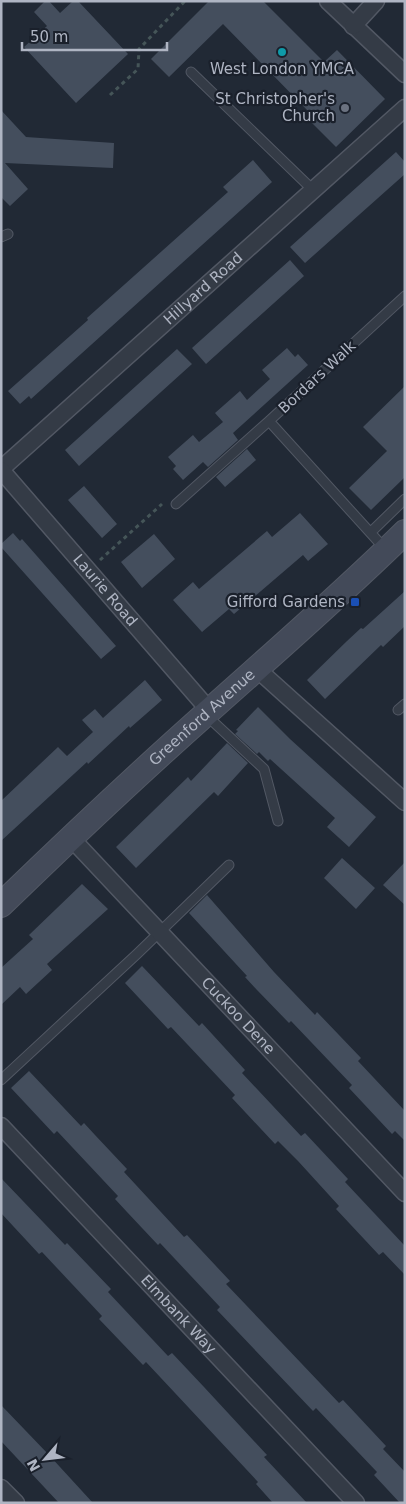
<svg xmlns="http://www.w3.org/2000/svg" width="406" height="1504" font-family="'DejaVu Sans',sans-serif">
  <rect width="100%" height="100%" fill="#212935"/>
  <path fill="#444e5d" d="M45 1H49L60 13 73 1H78L128 54 76 103 24 47 47 26 34 12Z
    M209 1H263L324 62 337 50 385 99 336 147 305 116 309 112 223 24 169 77 151 59Z
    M1 110 26 137 114 143 113 168 5 163 28 189 10 206 1 197Z
    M396 152 405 162V174L305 263 290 247Z
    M253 160 272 182 31 399 29 396 20 404 8 391 88 320 87 318 228 192 223 187Z
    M290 260 304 276 206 364 192 348Z
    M287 348 295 357 298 354 308 365 233 433 238 440 208 467 203 462 183 480 173 469 176 466 168 457 193 435 199 442 223 422 215 413 240 391 247 400 270 379 262 370Z
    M177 349 192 364 79 466 65 450Z
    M405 386V477L371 510 349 488 387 451 363 427Z
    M247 449 256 460 225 487 216 477Z
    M84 486 117 524 102 538 68 500Z
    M300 513 328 544 308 561 303 555 234 614 229 609 202 632 173 600 193 582 199 589 267 531 272 537Z
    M13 533 20 541 22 539 116 646 101 659 1 547V544Z
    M154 534 175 559 142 588 121 562Z
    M405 591V626L383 647 381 645 325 699 307 680 347 641 361 628 363 629Z
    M145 680 162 700 130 728 129 726 88 764 87 762 1 841V801L58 747 67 756 93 732 82 720 95 709 103 718Z
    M258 707 290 739 376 817 349 847 327 827 335 818 270 759 268 761 259 752 257 754 235 734 238 731 236 730Z
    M227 743 248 763 218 796 214 792 136 868 116 847 188 777 191 781Z
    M342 858 375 888 356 909 324 878Z
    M405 862V905L383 885Z
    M82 884 108 909 47 964 52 970 26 994 20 987 1 1005V968L33 939 29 935Z
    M207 895 274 972 315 1015 317 1012 361 1058 358 1061 405 1111V1141L395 1131 392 1134 349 1088 352 1085 291 1021 289 1023 257 990 245 977 247 976 189 913Z
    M142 966 199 1026 202 1023 234 1058 245 1070 242 1073 301 1136 305 1133 348 1179 345 1182 405 1246V1275L383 1252 379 1255 336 1209 339 1206 298 1161 278 1141 275 1144 232 1098 235 1095 171 1027 168 1029 125 983Z
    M29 1071 81 1126 84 1123 95 1135 127 1169 124 1172 184 1237 187 1235 230 1281 226 1284 339 1403 343 1400 386 1446 383 1449 405 1472V1503H400L374 1475 377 1472 316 1408 313 1411 217 1310 220 1307 160 1243 158 1245 127 1212 115 1199 118 1196 57 1131 54 1134 11 1088Z
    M1 1178 65 1245 67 1243 111 1289 108 1292 168 1356 172 1353 204 1387 267 1455 264 1457 307 1503H273L256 1484 258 1482 175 1393 146 1362 143 1365 99 1319 102 1316 42 1252 39 1254 1 1213Z
    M1 1405 49 1455 93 1503H59L1 1441Z"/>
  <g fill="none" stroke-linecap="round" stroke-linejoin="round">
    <g stroke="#525864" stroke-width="11">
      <path id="lane" d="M191 72 313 190
        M1 237 8 234
        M176 504 269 421
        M371 532 405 499
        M386 550 269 421 405 296
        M398 710 405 704
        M207 716 264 769 278 821
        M1 1080 137 954 229 865"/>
    </g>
    <g stroke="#525864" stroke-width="19">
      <g id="street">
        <path d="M328 1 405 74"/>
        <path d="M353 26 376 1"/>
        <path id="s1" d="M1 469 405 108"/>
        <path id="s2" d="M1 470 209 710"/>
        <path d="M257 669 405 802"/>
        <path id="s3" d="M71 838 405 1193"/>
        <path id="s4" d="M1 1126 356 1503"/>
        <path d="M1 1488 16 1503"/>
      </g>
    </g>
    <g stroke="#525864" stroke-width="26">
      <g id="secondary">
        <path id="s5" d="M1 905C69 839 138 774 209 711 275 652 342 594 405 532"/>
      </g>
    </g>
    <path stroke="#455558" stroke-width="3" stroke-dasharray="4 4" stroke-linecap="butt" d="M110 95 138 69 139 49 185 1
      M100 560 162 504"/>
    <use href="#lane" stroke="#343b46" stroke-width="9"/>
    <use href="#street" stroke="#343b46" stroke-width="16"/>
    <use href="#secondary" stroke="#434a59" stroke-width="24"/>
  </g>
  <circle fill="#0f9aa8" stroke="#1a202b" stroke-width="2" cx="282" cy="52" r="5"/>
  <circle fill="#6b7280" stroke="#1a202b" stroke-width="2" cx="345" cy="108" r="5"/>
  <rect fill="#1a4fb4" stroke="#1a202b" stroke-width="2" x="350" y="597" width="10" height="10" rx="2.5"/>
  <g text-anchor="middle" stroke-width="4.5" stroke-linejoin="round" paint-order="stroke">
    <g font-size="15" fill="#afb5c3" stroke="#1a202b" text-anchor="end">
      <text x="282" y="74" text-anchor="middle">West London YMCA</text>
      <text x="335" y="104">St Christopher's<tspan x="335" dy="17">Church</tspan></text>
      <text x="345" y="607">Gifford Gardens</text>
    </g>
    <g font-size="15" fill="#afb5c3" stroke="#1a202b">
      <text dy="5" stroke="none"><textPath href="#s1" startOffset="271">Hillyard Road</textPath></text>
      <text transform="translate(317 377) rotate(-43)" y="5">Bordars Walk</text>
      <text dy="5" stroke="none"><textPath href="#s2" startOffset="159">Laurie Road</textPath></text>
      <text dy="5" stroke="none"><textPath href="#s5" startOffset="275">Greenford Avenue</textPath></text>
      <text dy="5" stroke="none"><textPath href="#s3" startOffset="244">Cuckoo Dene</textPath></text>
      <text dy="5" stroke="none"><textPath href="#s4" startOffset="259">Elmbank Way</textPath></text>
    </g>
  </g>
  <rect width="406" height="1504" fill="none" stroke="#afb5c3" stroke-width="5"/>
  <g transform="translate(45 1459) rotate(242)" stroke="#1a202b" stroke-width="4" paint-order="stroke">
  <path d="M0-4L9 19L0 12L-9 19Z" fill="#afb5c3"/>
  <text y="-8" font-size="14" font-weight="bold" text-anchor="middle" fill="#afb5c3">N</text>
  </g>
  <path d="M22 42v8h145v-8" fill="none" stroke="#afb5c3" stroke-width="2.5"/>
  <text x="30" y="42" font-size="15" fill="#afb5c3" stroke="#1a202b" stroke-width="4" paint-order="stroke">50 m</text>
</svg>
